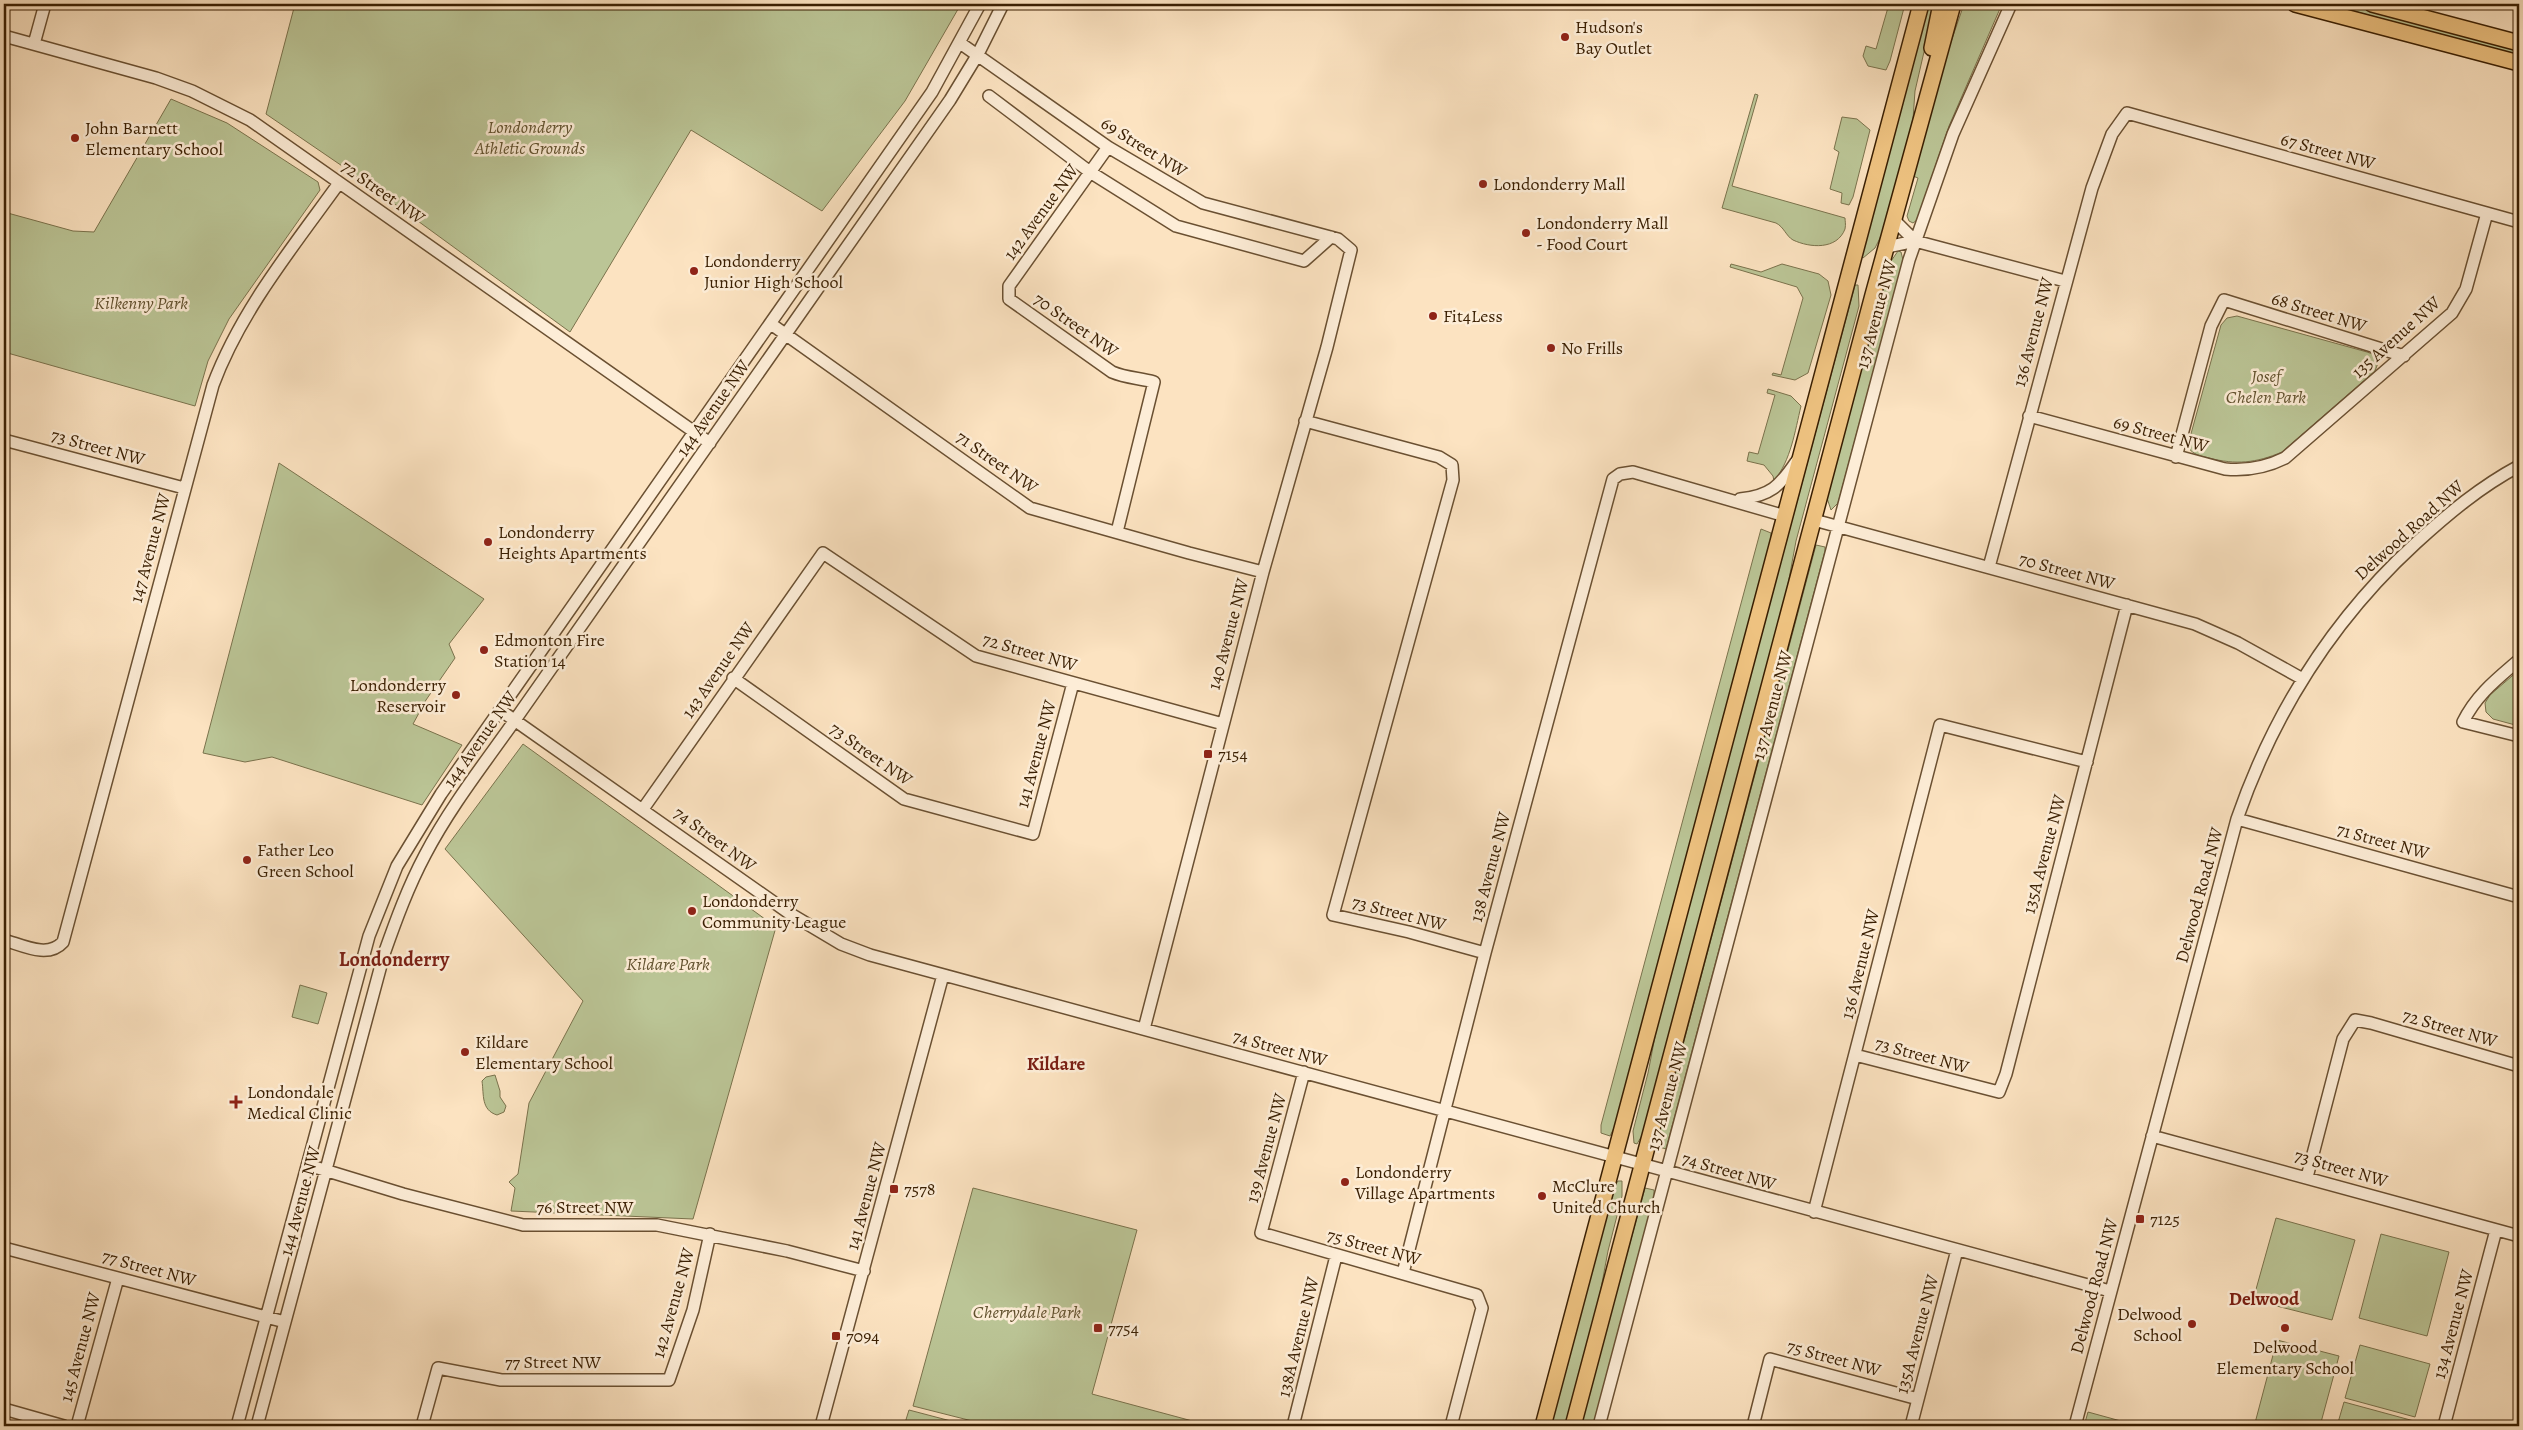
<svg xmlns="http://www.w3.org/2000/svg" width="2523" height="1430" font-family="Alegreya,serif">
  <rect width="100%" height="100%" fill="#fce3c1"/>
  <filter id="stains"><feTurbulence type="fractalNoise" baseFrequency=".004" numOctaves="4"/><feColorMatrix values="0 0 0 0 .2 0 0 0 0 .09 0 0 0 0 .02 0 0 0 .5 -.17"/></filter>
  <radialGradient id="worn" r=".72"><stop offset=".6" stop-color="#630" stop-opacity="0"/><stop offset="1" stop-color="#630" stop-opacity=".3"/></radialGradient>
  <path fill="#bbc596" stroke="#7a724c" d="M295 4H961L905 101 822 211 691 130 570 332 348 170 266 114Z
    M1889 4H1905L1890 61 1886 70 1868 66 1863 56 1866 46 1876 49Z
    M1929 4H1935L1915 91 1913 119 1884 230 1875 248 1863 258 1861 255Z
    M1964 4H2002L1949 126 1917 220 1913 223 1909 221 1907 216 1918 178 1913 176 1942 68Z
    M2328 4H2348L2519 50V56Z
    M1755 94 1758 95 1732 186 1845 218C1845 221 1846 224 1845 229 1837 250 1810 248 1793 240 1786 236 1784 227 1776 223L1722 208Z
    M171 99 227 123 318 182 320 190 229 319 208 361 195 406 4 352V212L73 231 94 232Z
    M1842 117 1857 119 1870 130 1853 197 1849 205 1841 203 1842 193 1830 189 1839 152 1834 149Z
    M1898 251 1901 252 1903 260 1838 503 1831 510 1827 498 1889 264Z
    M1731 264 1761 272 1782 264 1819 274 1828 281 1831 295 1808 373 1795 380 1772 375 1773 373 1781 375 1803 298 1797 287 1730 267Z
    M1855 285H1858L1859 306 1796 541 1784 606 1644 1132 1637 1144 1634 1143 1633 1131 1648 1073 1658 1021Z
    M2237 316 2367 352 2375 355 2378 363 2375 371 2282 452C2256 463 2236 465 2209 458 2201 456 2193 455 2188 447L2189 441 2221 325 2227 318Z
    M1768 389 1791 396 1801 406C1795 431 1791 460 1774 481L1773 476 1764 465 1747 461 1749 452 1758 454 1775 395 1767 393Z
    M279 463 484 599 449 644 455 658 426 700 413 724 462 745 422 805 272 757 245 762 203 753Z
    M1761 529 1771 533V540L1615 1126 1610 1136 1601 1133V1125Z
    M1816 545 1825 547V551L1666 1149 1656 1146Z
    M2519 670V726L2493 719 2486 712 2485 703 2490 695Z
    M523 744 776 927 693 1219 511 1211 515 1188 509 1182 518 1174 529 1103 583 1001 445 849Z
    M300 985 327 993 318 1024 292 1017Z
    M495 1075 500 1091V1097L506 1106 504 1112 497 1115C481 1110 484 1095 482 1081L486 1077Z
    M1618 1181H1622V1196L1608 1251 1596 1315 1566 1426H1550L1612 1190Z
    M973 1188 1137 1230 1092 1394 1211 1426H992L913 1406Z
    M1645 1188 1654 1190V1196L1593 1426H1580Z
    M2276 1218 2355 1240 2332 1320 2253 1300Z
    M2381 1234 2449 1252 2427 1336 2359 1318Z
    M2277 1340 2339 1356 2320 1426H2267L2255 1423Z
    M2360 1345 2430 1364 2415 1417 2345 1398Z
    M2344 1402 2414 1421 2412 1426H2337Z
    M909 1410 970 1426H904Z
    M2088 1412 2139 1426H2084Z"/>
  <g fill="none" stroke-linecap="round" stroke-linejoin="round">
    <g stroke="#6a5032" stroke-width="14">
      <path id="minor" d="M4 36 156 78 192 91 250 120 710 443
        M960 43 1108 147 1203 203 1338 239 1351 250 1327 347 1263 572 1144 1029
        M34 44 45 4
        M989 96 1090 172 1176 226 1304 261 1331 237
        M1108 147 1009 286V299L1112 372C1126 378 1140 378 1154 382L1117 532
        M1894 220 1915 241
        M1887 247 1915 241 2065 281
        M771 324 1030 508 1189 553 1263 572
        M2029 416 2225 469C2246 471 2265 468 2285 458L2452 313 2466 289 2487 213
        M1305 421 1439 457 1452 465 1453 480 1333 915 1409 932 1485 953
        M4 440 184 488
        M2176 457 2211 326 2224 300 2404 356
        M1740 499C1770 496 1780 486 1796 462
        M1814 520 2195 624 2238 643 2301 678
        M1989 567 2092 188 2112 134 2127 113 2519 222
        M2519 660C2497 679 2476 695 2463 722L2519 736
        M733 678 904 799 1033 834 1073 683
        M500 710 789 913 841 944 870 955 2110 1291
        M643 809 823 553 976 656 1223 724
        M2237 819 2519 897
        M4 940C22 945 48 959 63 942L213 385C241 310 293 247 339 183
        M1855 1055 1999 1092 2006 1074 2127 605
        M1304 1072 1261 1233 1477 1295 1482 1308 1451 1426
        M2152 1136 2519 1236
        M308 1165 403 1194 523 1225H657L787 1251 864 1271
        M2307 1177 2343 1039 2355 1020 2371 1023 2519 1066
        M1814 1212 1940 725 2087 762
        M4 1248 285 1322
        M1403 1273 1485 953 1613 479 1620 474 1633 472 1785 516
        M4 1409 64 1426
        M77 1426 118 1278
        M237 1426 369 936 397 866 441 794 932 92 980 4
        M257 1426 384 954C396 920 408 887 425 855 450 807 484 764 515 720L950 100 978 54 1003 4
        M422 1426 438 1368 501 1380H669L693 1310 710 1234
        M821 1426 943 975
        M1293 1426 1336 1256
        M1599 1426 1909 260 1953 134 2011 4
        M1753 1426 1770 1359 1918 1399
        M1911 1426 1957 1250
        M2075 1426 2237 819C2274 712 2332 620 2416 543 2449 513 2480 487 2519 466
        M2444 1426 2496 1230"/>
    </g>
    <g stroke="#3a1f02" stroke-width="18">
      <path id="major" d="M2295 4 2519 63
        M2372 4 2519 43
        M1932 48 1941 4
        M1543 1426 1921 4
        M1573 1426 1873 295 1953 4"/>
    </g>
    <use href="#minor" stroke="#fdedd7" stroke-width="11"/>
    <use href="#major" stroke="#eec280" stroke-width="15"/>
  </g>
  <g fill="#8f2418" stroke="#fdedd7" stroke-width="2">
    <circle cx="1565" cy="37" r="5"/>
    <circle cx="75" cy="138" r="5"/>
    <circle cx="1483" cy="184" r="5"/>
    <circle cx="1526" cy="233" r="5"/>
    <circle cx="694" cy="271" r="5"/>
    <circle cx="1433" cy="316" r="5"/>
    <circle cx="1551" cy="348" r="5"/>
    <circle cx="488" cy="542" r="5"/>
    <circle cx="484" cy="650" r="5"/>
    <circle cx="456" cy="695" r="5"/>
    <rect x="1203" y="749" width="10" height="10" rx="2.5"/>
    <circle cx="247" cy="860" r="5"/>
    <circle cx="692" cy="911" r="5"/>
    <circle cx="465" cy="1052" r="5"/>
    <path d="M233.5 1094.5h5v5h5v5h-5v5h-5v-5h-5v-5h5z"/>
    <circle cx="1345" cy="1182" r="5"/>
    <rect x="889" y="1184" width="10" height="10" rx="2.5"/>
    <circle cx="1542" cy="1196" r="5"/>
    <rect x="2135" y="1214" width="10" height="10" rx="2.5"/>
    <circle cx="2192" cy="1324" r="5"/>
    <rect x="1093" y="1323" width="10" height="10" rx="2.5"/>
    <circle cx="2285" cy="1328" r="5"/>
    <rect x="831" y="1331" width="10" height="10" rx="2.5"/>
  </g>
  <g text-anchor="middle" stroke-width="5" stroke-linejoin="round" paint-order="stroke">
    <g font-size="18" fill="#3a1f02" stroke="#fdedd7" text-anchor="start">
      <text x="1575" y="33">Hudson's<tspan x="1575" dy="21">Bay Outlet</tspan></text>
      <text x="85" y="134">John Barnett<tspan x="85" dy="21">Elementary School</tspan></text>
      <text x="1493" y="190">Londonderry Mall</text>
      <text x="1536" y="229">Londonderry Mall<tspan x="1536" dy="21">- Food Court</tspan></text>
      <text x="704" y="267">Londonderry<tspan x="704" dy="21">Junior High School</tspan></text>
      <text x="1443" y="322">Fit4Less</text>
      <text x="1561" y="354">No Frills</text>
      <text x="498" y="538">Londonderry<tspan x="498" dy="21">Heights Apartments</tspan></text>
      <text x="494" y="646">Edmonton Fire<tspan x="494" dy="21">Station 14</tspan></text>
      <text x="446" y="691" text-anchor="end">Londonderry<tspan x="446" dy="21">Reservoir</tspan></text>
      <text x="1218" y="760">7154</text>
      <text x="257" y="856">Father Leo<tspan x="257" dy="21">Green School</tspan></text>
      <text x="702" y="907">Londonderry<tspan x="702" dy="21">Community League</tspan></text>
      <text x="475" y="1048">Kildare<tspan x="475" dy="21">Elementary School</tspan></text>
      <text x="247" y="1098">Londondale<tspan x="247" dy="21">Medical Clinic</tspan></text>
      <text x="1355" y="1178">Londonderry<tspan x="1355" dy="21">Village Apartments</tspan></text>
      <text x="1552" y="1192">McClure<tspan x="1552" dy="21">United Church</tspan></text>
      <text x="904" y="1195">7578</text>
      <text x="2150" y="1225">7125</text>
      <text x="2182" y="1320" text-anchor="end">Delwood<tspan x="2182" dy="21">School</tspan></text>
      <text x="1108" y="1334">7754</text>
      <text x="846" y="1342">7094</text>
      <text x="2285" y="1353" text-anchor="middle">Delwood<tspan x="2285" dy="21">Elementary School</tspan></text>
    </g>
    <g font-size="18" font-style="italic" fill="#61512e" stroke="#fdedd7">
      <text x="530" y="133">Londonderry<tspan x="530" dy="21">Athletic Grounds</tspan></text>
      <text x="141" y="309">Kilkenny Park</text>
      <text x="2266" y="382">Josef<tspan x="2266" dy="21">Chelen Park</tspan></text>
      <text x="668" y="970">Kildare Park</text>
      <text x="1027" y="1318">Cherrydale Park</text>
    </g>
    <g font-size="18" fill="#3a1f02" stroke="#fdedd7">
      <text transform="translate(1144 147) rotate(32)" y="6">69 Street NW</text>
      <text transform="translate(2328 151) rotate(15)" y="6">67 Street NW</text>
      <text transform="translate(383 192) rotate(35)" y="6">72 Street NW</text>
      <text transform="translate(1041 212) rotate(-54)" y="6">142 Avenue NW</text>
      <text transform="translate(2319 312) rotate(17)" y="6">68 Street NW</text>
      <text transform="translate(1876 314) rotate(-75)" y="6">137 Avenue NW</text>
      <text transform="translate(1076 325) rotate(35)" y="6">70 Street NW</text>
      <text transform="translate(2033 332) rotate(-75)" y="6">136 Avenue NW</text>
      <text transform="translate(2396 337) rotate(-42)" y="6">135 Avenue NW</text>
      <text transform="translate(713 408) rotate(-55)" y="6">144 Avenue NW</text>
      <text transform="translate(2161 434) rotate(15)" y="6">69 Street NW</text>
      <text transform="translate(98 447) rotate(15)" y="6">73 Street NW</text>
      <text transform="translate(997 462) rotate(35)" y="6">71 Street NW</text>
      <text transform="translate(2409 530) rotate(-42)" y="6">Delwood Road NW</text>
      <text transform="translate(150 548) rotate(-75)" y="6">147 Avenue NW</text>
      <text transform="translate(2067 571) rotate(15)" y="6">70 Street NW</text>
      <text transform="translate(1228 634) rotate(-75)" y="6">140 Avenue NW</text>
      <text transform="translate(1030 652) rotate(16)" y="6">72 Street NW</text>
      <text transform="translate(718 670) rotate(-55)" y="6">143 Avenue NW</text>
      <text transform="translate(1772 705) rotate(-75)" y="6">137 Avenue NW</text>
      <text transform="translate(480 739) rotate(-55)" y="6">144 Avenue NW</text>
      <text transform="translate(871 754) rotate(35)" y="6">73 Street NW</text>
      <text transform="translate(1036 754) rotate(-75)" y="6">141 Avenue NW</text>
      <text transform="translate(715 839) rotate(36)" y="6">74 Street NW</text>
      <text transform="translate(2383 841) rotate(15)" y="6">71 Street NW</text>
      <text transform="translate(2044 854) rotate(-75)" y="6">135A Avenue NW</text>
      <text transform="translate(1490 867) rotate(-75)" y="6">138 Avenue NW</text>
      <text transform="translate(2199 895) rotate(-75)" y="6">Delwood Road NW</text>
      <text transform="translate(1399 913) rotate(14)" y="6">73 Street NW</text>
      <text transform="translate(1860 964) rotate(-76)" y="6">136 Avenue NW</text>
      <text transform="translate(2450 1028) rotate(16)" y="6">72 Street NW</text>
      <text transform="translate(1280 1048) rotate(15)" y="6">74 Street NW</text>
      <text transform="translate(1922 1055) rotate(15)" y="6">73 Street NW</text>
      <text transform="translate(1667 1096) rotate(-75)" y="6">137 Avenue NW</text>
      <text transform="translate(1266 1148) rotate(-75)" y="6">139 Avenue NW</text>
      <text transform="translate(2341 1168) rotate(16)" y="6">73 Street NW</text>
      <text transform="translate(1729 1171) rotate(16)" y="6">74 Street NW</text>
      <text transform="translate(866 1196) rotate(-75)" y="6">141 Avenue NW</text>
      <text transform="translate(300 1201) rotate(-75)" y="6">144 Avenue NW</text>
      <text x="585" y="1213">76 Street NW</text>
      <text transform="translate(1374 1247) rotate(15)" y="6">75 Street NW</text>
      <text transform="translate(149 1268) rotate(15)" y="6">77 Street NW</text>
      <text transform="translate(2094 1286) rotate(-75)" y="6">Delwood Road NW</text>
      <text transform="translate(673 1303) rotate(-74)" y="6">142 Avenue NW</text>
      <text transform="translate(2453 1324) rotate(-75)" y="6">134 Avenue NW</text>
      <text transform="translate(1917 1334) rotate(-75)" y="6">135A Avenue NW</text>
      <text transform="translate(1298 1337) rotate(-76)" y="6">138A Avenue NW</text>
      <text transform="translate(80 1347) rotate(-75)" y="6">145 Avenue NW</text>
      <text transform="translate(1834 1358) rotate(15)" y="6">75 Street NW</text>
      <text x="553" y="1368">77 Street NW</text>
    </g>
    <g font-size="19" font-weight="bold" fill="#7a1f14" stroke="#fdedd7">
      <text x="1056" y="1070">Kildare</text>
      <text x="2264" y="1305">Delwood</text>
    </g>
    <g font-size="20" font-weight="bold" fill="#7a1f14" stroke="#fdedd7">
      <text x="394" y="966">Londonderry</text>
    </g>
  </g>
  <rect width="2523" height="1430" fill="none" stroke="#fce3c1" stroke-width="20"/>
  <rect x="5" y="5" width="2513" height="1420" fill="none" stroke="#3a1f02" stroke-width="2.5"/>
  <rect x="10" y="10" width="2503" height="1410" fill="none" stroke="#3a1f02"/>
  <rect width="100%" height="100%" filter="url(#stains)"/>
  <rect width="100%" height="100%" fill="url(#worn)"/>
</svg>
